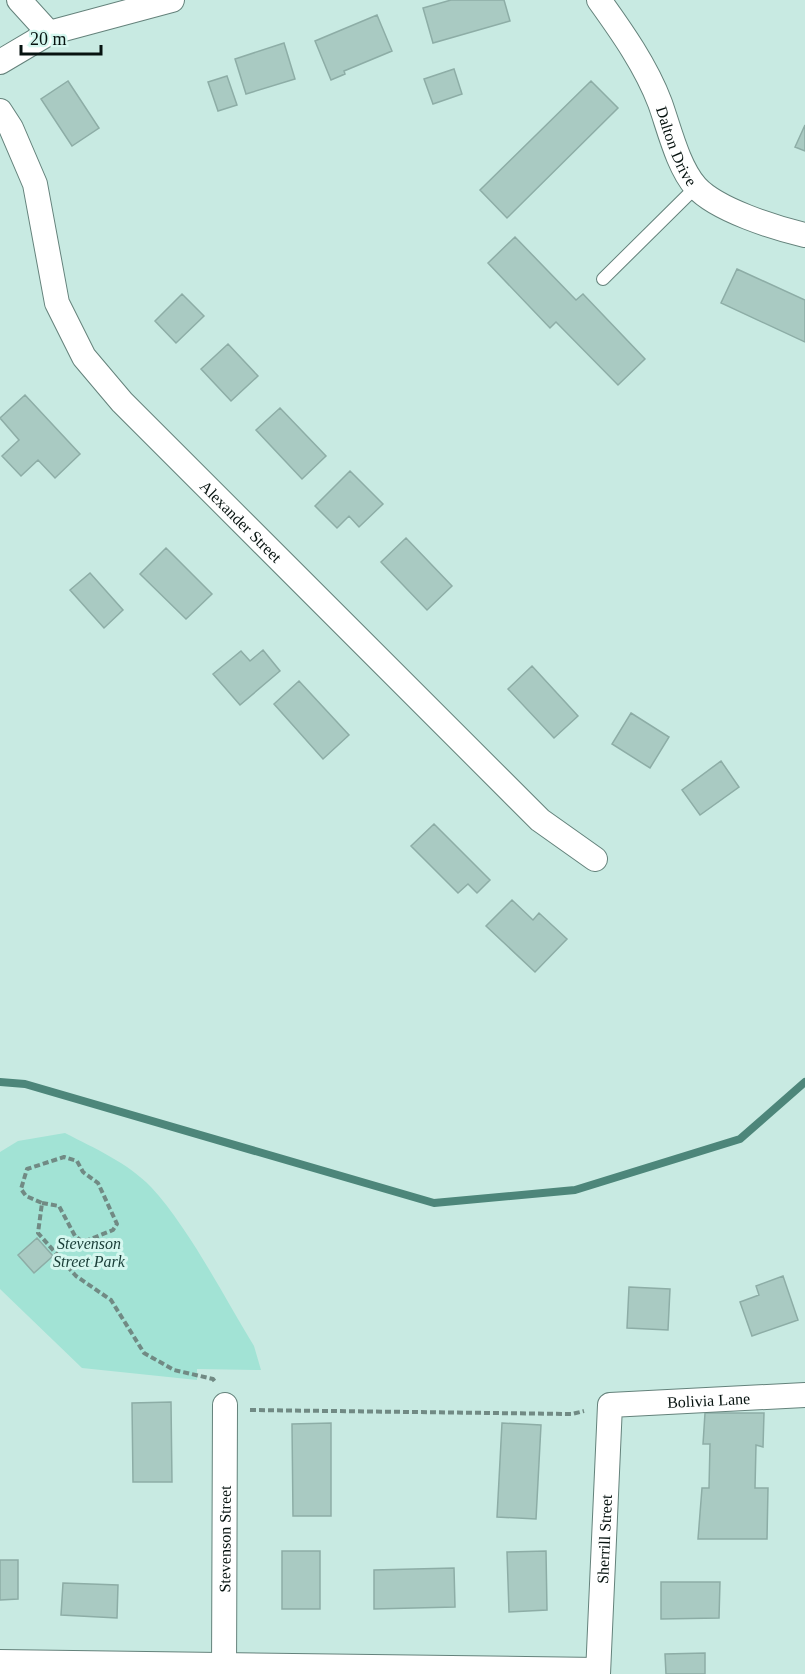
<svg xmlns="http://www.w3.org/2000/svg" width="805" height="1674" font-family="Georgia,serif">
  <rect width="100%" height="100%" fill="#c8eae2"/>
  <path fill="#a2e3d5" d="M65 1133C94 1148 128 1163 151 1187 189 1228 224 1297 254 1346L261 1370 197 1369V1380L82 1368 0 1289V1152L18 1141Z"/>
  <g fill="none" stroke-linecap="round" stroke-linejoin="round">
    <path stroke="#4d867a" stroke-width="8" d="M0 1082 25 1084 434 1203 575 1190 740 1139 805 1082"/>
  </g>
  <path fill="#a9cac2" stroke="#8dada6" stroke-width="1.5" d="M451 0H504L510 21 433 43 423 8Z
    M377 15 392 51 344 71 345 74 331 80 315 41Z
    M284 43 295 79 246 94 235 59Z
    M454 69 462 94 433 104 424 79Z
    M227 76 237 105 218 111 208 82Z
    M68 81 99 128 72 146 41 99Z
    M591 81 618 108 507 218 480 190Z
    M805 125V151L795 147Z
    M515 237 576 300 583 294 645 359 618 385 556 322 550 328 488 263Z
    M737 269 805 300V342L721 303Z
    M182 294 204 316 176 343 155 321Z
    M228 344 258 376 231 401 201 369Z
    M25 395 80 454 55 478 38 460 21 476 2 456 19 440 0 418Z
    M280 408 326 456 302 479 256 430Z
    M350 471 383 504 359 527 349 516 337 528 315 506Z
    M406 538 452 586 427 610 381 562Z
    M166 548 212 594 186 619 140 574Z
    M90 573 123 610 104 628 70 590Z
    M263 650 280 671 240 705 213 674 241 651 250 661Z
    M532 666 578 716 554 738 508 689Z
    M299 681 349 735 323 759 274 704Z
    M631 713 669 737 650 768 612 744Z
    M721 761 739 787 700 815 682 790Z
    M434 824 490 880 477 893 468 884 458 893 411 846Z
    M512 900 533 920 539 913 567 939 535 972 486 926Z
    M37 1238 53 1256 34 1273 18 1255Z
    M783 1276 798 1320 752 1336 740 1302 759 1295 756 1286Z
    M629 1287 670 1289 668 1330 627 1328Z
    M171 1402 172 1482H133L132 1403Z
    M705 1413H764L763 1447 756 1445 755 1488H768L767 1539H698L702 1488H709L710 1444H703Z
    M331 1423V1516H293L292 1424Z
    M502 1423 541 1425 536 1519 497 1517Z
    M282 1551H320V1609H282Z
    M546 1551 547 1610 509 1612 507 1552Z
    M0 1560H18V1599L0 1600Z
    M454 1568 455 1607 374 1609V1570Z
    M661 1582H720L719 1618 661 1619Z
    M63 1583 118 1585 117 1618 61 1615Z
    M705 1653V1674H666L665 1654Z"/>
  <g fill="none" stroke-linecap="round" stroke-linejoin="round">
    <g stroke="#64827b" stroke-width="14">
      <path id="service" d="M603 279 696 187"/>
    </g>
    <g stroke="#64827b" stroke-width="26">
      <g id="minor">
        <path d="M19 0 49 33"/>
        <path id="s1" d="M599 0C622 32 646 66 660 103 669 128 678 167 696 187 717 210 775 228 805 235"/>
        <path d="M0 62 49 33 172 0"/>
        <path id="s2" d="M0 111 11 128 35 184 57 303 84 357 122 402 540 820 595 859"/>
        <path d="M0 1662 598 1670"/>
        <path id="s3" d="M224 1674 225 1405"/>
        <path id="s4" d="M598 1674 610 1405 805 1395"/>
      </g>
    </g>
    <path stroke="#718a84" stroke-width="4" stroke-dasharray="6 3" stroke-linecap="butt" d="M42 1203 59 1206 75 1236 83 1242 113 1230 117 1224 98 1183 83 1172 77 1161 64 1157 27 1169 21 1189 26 1196 42 1203 38 1233 76 1276 111 1300 144 1353 174 1370 213 1379 216 1383
      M250 1410 572 1414 584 1411"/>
    <use href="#service" stroke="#fff" stroke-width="12"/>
    <use href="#minor" stroke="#fff" stroke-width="24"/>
  </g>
  <g text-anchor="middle" stroke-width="6" stroke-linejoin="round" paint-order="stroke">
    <g font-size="16" fill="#071310" stroke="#d5f7ef">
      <text dy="6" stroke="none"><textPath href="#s1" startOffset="166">Dalton Drive</textPath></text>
      <text dy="6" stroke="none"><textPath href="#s2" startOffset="490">Alexander Street</textPath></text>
      <text dy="6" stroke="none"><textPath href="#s4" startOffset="368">Bolivia Lane</textPath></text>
      <text dy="6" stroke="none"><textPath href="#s4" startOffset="135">Sherrill Street</textPath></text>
      <text dy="6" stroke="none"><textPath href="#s3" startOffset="135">Stevenson Street</textPath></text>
    </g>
    <g font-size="16" font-style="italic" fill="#193d37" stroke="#d5f7ef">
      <text x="89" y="1249">Stevenson<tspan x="89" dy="18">Street Park</tspan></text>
    </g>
  </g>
  <path d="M21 45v9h80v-9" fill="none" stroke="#071310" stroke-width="3"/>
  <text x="30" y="45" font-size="18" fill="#071310" stroke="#d5f7ef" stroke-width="4.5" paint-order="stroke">20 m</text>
</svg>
